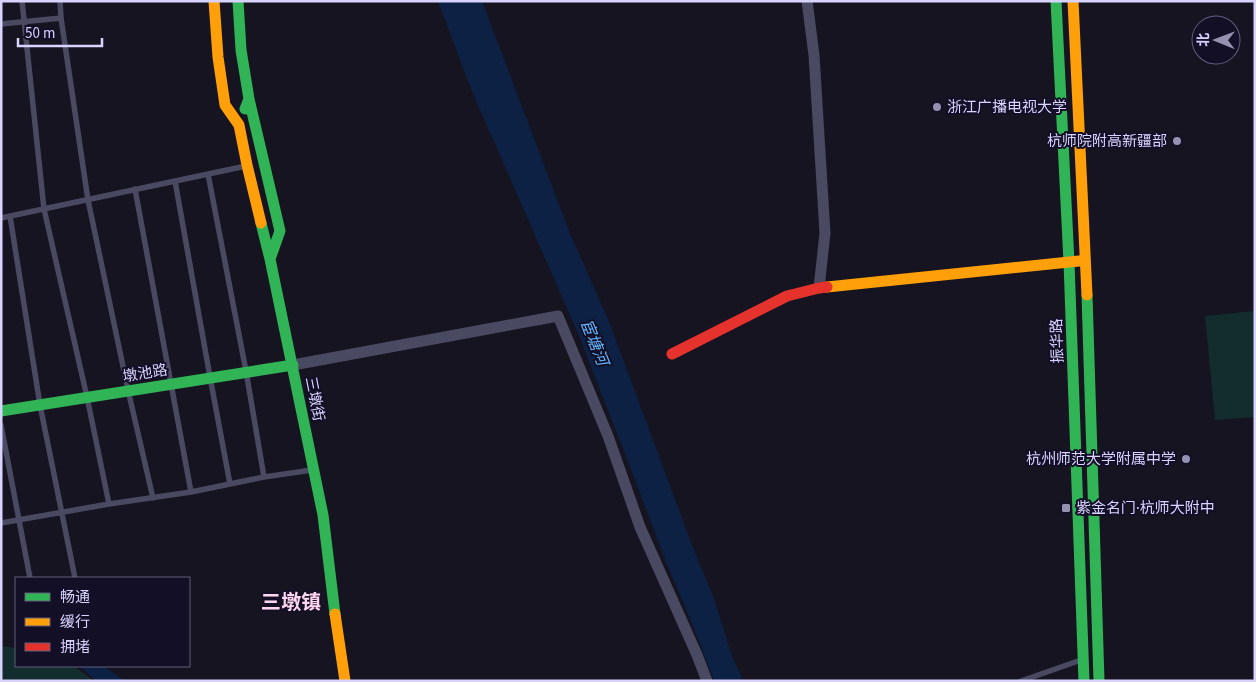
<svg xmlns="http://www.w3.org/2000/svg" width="1256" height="682" font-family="'Source Sans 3','Noto Sans SC',sans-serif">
  <rect width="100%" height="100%" fill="#161421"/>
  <path fill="#132c2d" d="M1255 311V417L1215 420 1205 316Z
    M1 646 16 648V666H74L94 681H1Z"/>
  <path fill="#0d2144" d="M438 1H482L569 231 608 319 692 545 714 599 732 656 743 681H714L694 628 666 562 626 456 577 331 471 89Z
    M76 666H104L125 681H96L83 669Z"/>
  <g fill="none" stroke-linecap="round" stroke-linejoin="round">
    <path stroke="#4a4962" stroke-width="5.5" d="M22 1 44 209 87 397 109 504
      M60 1 61 18 88 200 128 390 153 498
      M1 24 61 18
      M208 174 246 371 264 477
      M175 181 210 377 230 484
      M135 189 191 492
      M10 216 40 405 75 578
      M1 218 246 166
      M1 425 30 578
      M1 523 109 504 191 492 264 477 312 470
      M1021 681 1081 660"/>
    <path stroke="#4a4962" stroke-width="11" d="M807 1 814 55 825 233 819 288
      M293 365 558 316 608 436 640 527 697 655 707 681"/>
    <path stroke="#30b455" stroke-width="11" d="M238 1 241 50 249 99 245 109
      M1056 1 1069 262 1084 681
      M249 99 280 231 270 259
      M261 223 270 259 323 515 335 614
      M1087 295 1099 681
      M1 411 293 365"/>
    <path stroke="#ff9f0a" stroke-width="11" d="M214 1 218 57 225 105 239 125 247 165 261 223
      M1073 1 1087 295
      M827 287 1079 261
      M335 614 345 681"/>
    <path stroke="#e5322d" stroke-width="11" d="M672 354 787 296 819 288 827 287"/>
  </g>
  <g fill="#9591b1" stroke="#130f26" stroke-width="2">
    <circle cx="937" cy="107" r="5"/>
    <circle cx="1177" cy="141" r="5"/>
    <circle cx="1186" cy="459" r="5"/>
    <rect x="1061" y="503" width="10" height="10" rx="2.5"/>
  </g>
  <g text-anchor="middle" stroke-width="4" stroke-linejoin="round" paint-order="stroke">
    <g font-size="15" fill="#d9d4ff" stroke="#130f26" text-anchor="start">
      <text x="947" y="112">浙江广播电视大学</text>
      <text x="1167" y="146" text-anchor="end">杭师院附高新疆部</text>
      <text x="1176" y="464" text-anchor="end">杭州师范大学附属中学</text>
      <text x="1076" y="513">紫金名门·杭师大附中</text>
    </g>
    <g font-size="15" fill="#d9d4ff" stroke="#130f26">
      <text transform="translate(1057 341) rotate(-92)" y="5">振华路</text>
      <text transform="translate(145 373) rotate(-9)" y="5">墩池路</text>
      <text transform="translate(315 399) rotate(79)" y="5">三墩街</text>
    </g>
    <g font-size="16" font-style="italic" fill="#62b6ff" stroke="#130f26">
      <text transform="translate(595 342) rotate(68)" y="6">宦塘河</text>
    </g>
    <g font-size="20" font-weight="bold" fill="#ffd6f0" stroke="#130f26">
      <text x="291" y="609">三墩镇</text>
    </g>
  </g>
  <rect width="1256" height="682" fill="none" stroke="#d9d4ff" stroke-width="5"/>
  <rect x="15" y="577" width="175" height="90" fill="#130f26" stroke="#625e7d"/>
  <rect x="25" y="593" width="25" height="8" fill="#30b455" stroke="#625e7d"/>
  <text x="60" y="602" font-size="15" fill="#d9d4ff">畅通</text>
  <rect x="25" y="618" width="25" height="8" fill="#ff9f0a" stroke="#625e7d"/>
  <text x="60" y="627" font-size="15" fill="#d9d4ff">缓行</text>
  <rect x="25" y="643" width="25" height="8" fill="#e5322d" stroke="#625e7d"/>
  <text x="60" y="652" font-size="15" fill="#d9d4ff">拥堵</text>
  <g transform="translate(1216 40) rotate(271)"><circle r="24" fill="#130f26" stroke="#625e7d"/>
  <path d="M0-4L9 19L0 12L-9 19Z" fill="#9591b1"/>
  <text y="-8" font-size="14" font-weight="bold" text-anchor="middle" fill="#d9d4ff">北</text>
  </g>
  <path d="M18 38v8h84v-8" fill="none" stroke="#d9d4ff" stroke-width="2.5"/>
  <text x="25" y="38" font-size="15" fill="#d9d4ff" stroke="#130f26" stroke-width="4" paint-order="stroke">50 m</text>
</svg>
